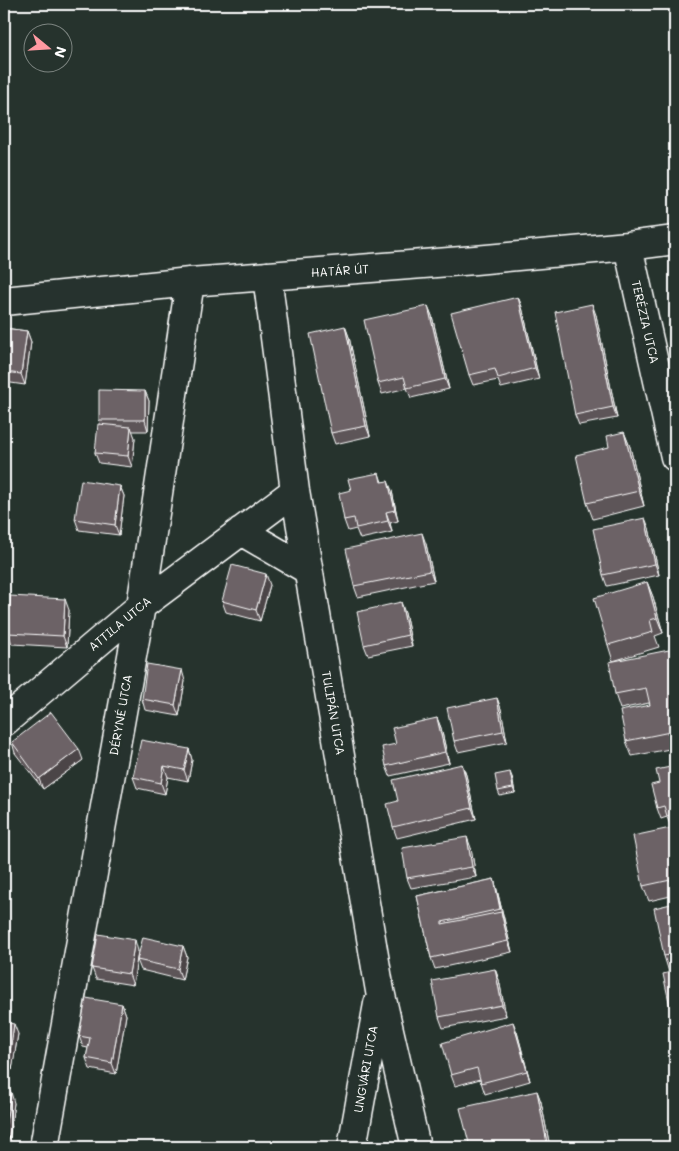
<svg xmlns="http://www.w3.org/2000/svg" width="679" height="1151" font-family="Mali,sans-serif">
  <rect width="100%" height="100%" fill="#26332d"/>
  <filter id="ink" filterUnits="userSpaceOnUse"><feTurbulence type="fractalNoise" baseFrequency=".02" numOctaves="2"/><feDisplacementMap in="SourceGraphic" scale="10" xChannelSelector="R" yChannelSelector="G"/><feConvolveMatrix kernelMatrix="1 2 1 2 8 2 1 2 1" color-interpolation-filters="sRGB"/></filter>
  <g filter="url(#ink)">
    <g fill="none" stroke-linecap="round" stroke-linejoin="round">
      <g stroke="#fff" stroke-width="31">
        <path id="minor" d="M628 246 675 457
          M267 276 295 491 380 991 416 1147
          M4 301 190 282 475 260 628 246 675 240
          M241 531 308 570
          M4 722 141 606 295 491
          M44 1147 141 606 190 282
          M352 1147 378 1004"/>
      </g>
      <use href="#minor" stroke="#26332d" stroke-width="28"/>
    </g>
    <path fill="#5d5458" stroke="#fff" d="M518 297 522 307 539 379 501 388 498 380 473 385 469 375Z
      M428 306 432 316 449 389 411 398 407 388 382 394 378 383Z
      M596 315 617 418 579 425 575 415Z
      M345 326 349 337 370 436 335 444 331 433Z
      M4 328 27 331 31 342 25 385 4 382Z
      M145 391 149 401 148 431H132L135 438 132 467 99 463 95 453 100 424 99 420Z
      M624 432 630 447 644 506 593 519 587 503 609 447Z
      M379 473 382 482 392 491 398 521 390 523 392 532 360 539 356 529 348 531 344 520 351 490Z
      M120 486 124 496 119 535 79 530 75 519Z
      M649 528 659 575 607 586 603 575Z
      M426 544 434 581 358 597 354 586Z
      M647 582 653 597 663 633 655 636 659 647 613 661 608 645Z
      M270 585 260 621 226 612 222 601Z
      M69 610 67 647 12 644 8 633Z
      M405 613 412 646 368 655 364 645Z
      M674 649 675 652V748L632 756 626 741 650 705 649 703 620 709 615 694Z
      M185 681 179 716 145 710 142 699Z
      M497 698 501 709 507 742 458 752 454 741Z
      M437 718 441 728 449 763 390 776 386 766 396 744Z
      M12 742 83 760 43 789 15 753Z
      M189 749 192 760 188 781 168 777 165 794 137 788 133 777Z
      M462 764 466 775 476 819 397 838 393 827Z
      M675 766V826L671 827 667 817 661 819 657 808 659 783Z
      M512 777 515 793 500 796 498 791Z
      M675 827V895L649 901 643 886Z
      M471 848 476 877 411 888 407 878Z
      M494 879 497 890 512 952 435 969 431 958 417 896Z
      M675 899V970L669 972 664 956 671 904Z
      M183 946 187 957 182 980 141 970 137 960Z
      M138 951 133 985 96 979 92 968Z
      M495 969 499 980 506 1016 443 1028 439 1017Z
      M122 1004 126 1015 116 1074 90 1069 86 1058 88 1048 83 1047 79 1036Z
      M4 1022 18 1034 12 1070 4 1069Z
      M517 1032 530 1081 485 1094 480 1079 455 1086 451 1075Z
      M4 1091 14 1103 9 1139 4 1138Z
      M537 1091 541 1102 550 1147H470Z"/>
    <path fill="#4c4547" stroke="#fff" d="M518 297 522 307 539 379 535 368Z
      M592 304 596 315 617 418 613 407Z
      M428 306 432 316 449 389 445 379Z
      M345 326 349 337 370 436 366 426Z
      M27 331 31 342 25 385 21 374Z
      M145 391 149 401 148 431 145 420Z
      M131 427 135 438 132 467 128 456Z
      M624 432 630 447 644 506 639 491Z
      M388 481 392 491 398 521 395 510Z
      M120 486 124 496 119 535 115 525Z
      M386 512 390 523 392 532 388 521Z
      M645 518 649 528 659 575 655 564Z
      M422 533 426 544 434 581 430 571Z
      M266 574 270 585 260 621 256 610Z
      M647 582 653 597 663 633 657 618Z
      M65 599 69 610 67 647 63 636Z
      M401 602 405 613 412 646 408 635Z
      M182 670 185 681 179 716 175 705Z
      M497 698 501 709 507 742 503 731Z
      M437 718 441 728 449 763 445 752Z
      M79 749 83 760 43 789 39 779Z
      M189 749 192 760 188 781 184 770Z
      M462 764 466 775 476 819 472 808Z
      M164 766 168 777 165 794 161 783Z
      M510 772 512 777 515 793 513 788Z
      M467 837 471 848 476 877 472 867Z
      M494 879 497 890 512 952 508 941Z
      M135 940 138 951 133 985 129 974Z
      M183 946 187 957 182 980 178 969Z
      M495 969 499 980 506 1016 502 1005Z
      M122 1004 126 1015 116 1074 112 1063Z
      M513 1022 517 1032 530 1081 527 1071Z
      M14 1024 18 1034 12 1070 9 1059Z
      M537 1091 541 1102 550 1147H548L547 1143Z
      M11 1092 14 1103 9 1139 5 1128Z"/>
    <path fill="#6c6266" stroke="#fff" d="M518 297 535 368 498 378 495 369 469 375 451 313Z
      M592 304 613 407 575 415 555 312Z
      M428 306 445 379 407 388 404 377 378 383 364 320Z
      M345 326 366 426 331 433 310 334Z
      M4 328 27 331 21 374 4 372Z
      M99 390 145 391V420H99Z
      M98 424 131 427 128 456 95 453Z
      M624 432 639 491 587 503 576 455 609 447 607 436Z
      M379 473 381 482 388 481 395 510 386 512 388 521 356 528 354 518 344 520 339 493 351 490 348 479Z
      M81 480 120 486 115 525 75 519Z
      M645 518 655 564 603 575 593 529Z
      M422 533 430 571 354 586 346 549Z
      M232 565 266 574 256 610 222 601Z
      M647 582 657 618 650 620 653 632 608 645 594 598Z
      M10 596 65 599 63 636 8 633Z
      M401 602 408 635 364 645 357 612Z
      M674 649 675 655V683H674L675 690V731L626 741 620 711 650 705 646 688 615 694 609 662Z
      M147 664 182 670 175 705 142 699Z
      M497 698 503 731 454 741 447 708Z
      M51 712 79 749 39 779 12 742Z
      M437 718 445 752 386 766 382 747 396 744 392 728Z
      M141 740 189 749 184 770 164 766 161 783 133 777Z
      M462 764 472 808 393 827 387 804 398 801 393 780Z
      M675 766V814L667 816 664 806 657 808 651 785 659 783 656 770Z
      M510 772 513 788 498 791 495 775Z
      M675 827V879L643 886 633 836Z
      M467 837 472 867 407 878 402 848Z
      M494 879 500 909 442 922V924L501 912 508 941 431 958 417 896Z
      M675 899V954L664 956 654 908 671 904 670 900Z
      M98 934 135 940 129 974 92 968Z
      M143 937 183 946 178 969 137 960Z
      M495 969 502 1005 439 1017 432 981Z
      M675 971V1024L674 1025 663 974Z
      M86 998 122 1004 112 1063 86 1058 90 1038 79 1036Z
      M4 1022 14 1024 9 1059H4Z
      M513 1022 527 1071 481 1083 477 1068 451 1075 442 1043Z
      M675 1048V1061L672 1049Z
      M4 1091 11 1092 5 1128H4Z
      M537 1091 547 1143 523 1147H470L460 1108Z"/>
  </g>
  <g text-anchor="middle" stroke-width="4.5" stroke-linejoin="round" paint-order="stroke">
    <g font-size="12" fill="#fff" stroke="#26332d">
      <text transform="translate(340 271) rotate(-4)" y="4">HATÁR ÚT</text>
      <text transform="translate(645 322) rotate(77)" y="4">TERÉZIA UTCA</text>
      <text transform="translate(120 624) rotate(-40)" y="4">ATTILA UTCA</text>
      <text transform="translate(333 713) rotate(80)" y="4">TULIPÁN UTCA</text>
      <text transform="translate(121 715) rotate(-80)" y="4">DÉRYNÉ UTCA</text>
      <text transform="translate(366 1069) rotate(-80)" y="4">UNGVÁRI UTCA</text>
    </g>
  </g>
  <rect width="679" height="1151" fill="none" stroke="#26332d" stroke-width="20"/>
  <rect x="10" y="10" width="659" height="1131" fill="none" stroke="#fff" stroke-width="2" filter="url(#ink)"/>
  <g transform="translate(48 48) rotate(108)"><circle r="24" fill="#26332d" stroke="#7d8581"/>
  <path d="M0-4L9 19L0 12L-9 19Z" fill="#ff9aa2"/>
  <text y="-8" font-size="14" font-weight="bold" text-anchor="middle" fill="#ffffff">N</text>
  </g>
</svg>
